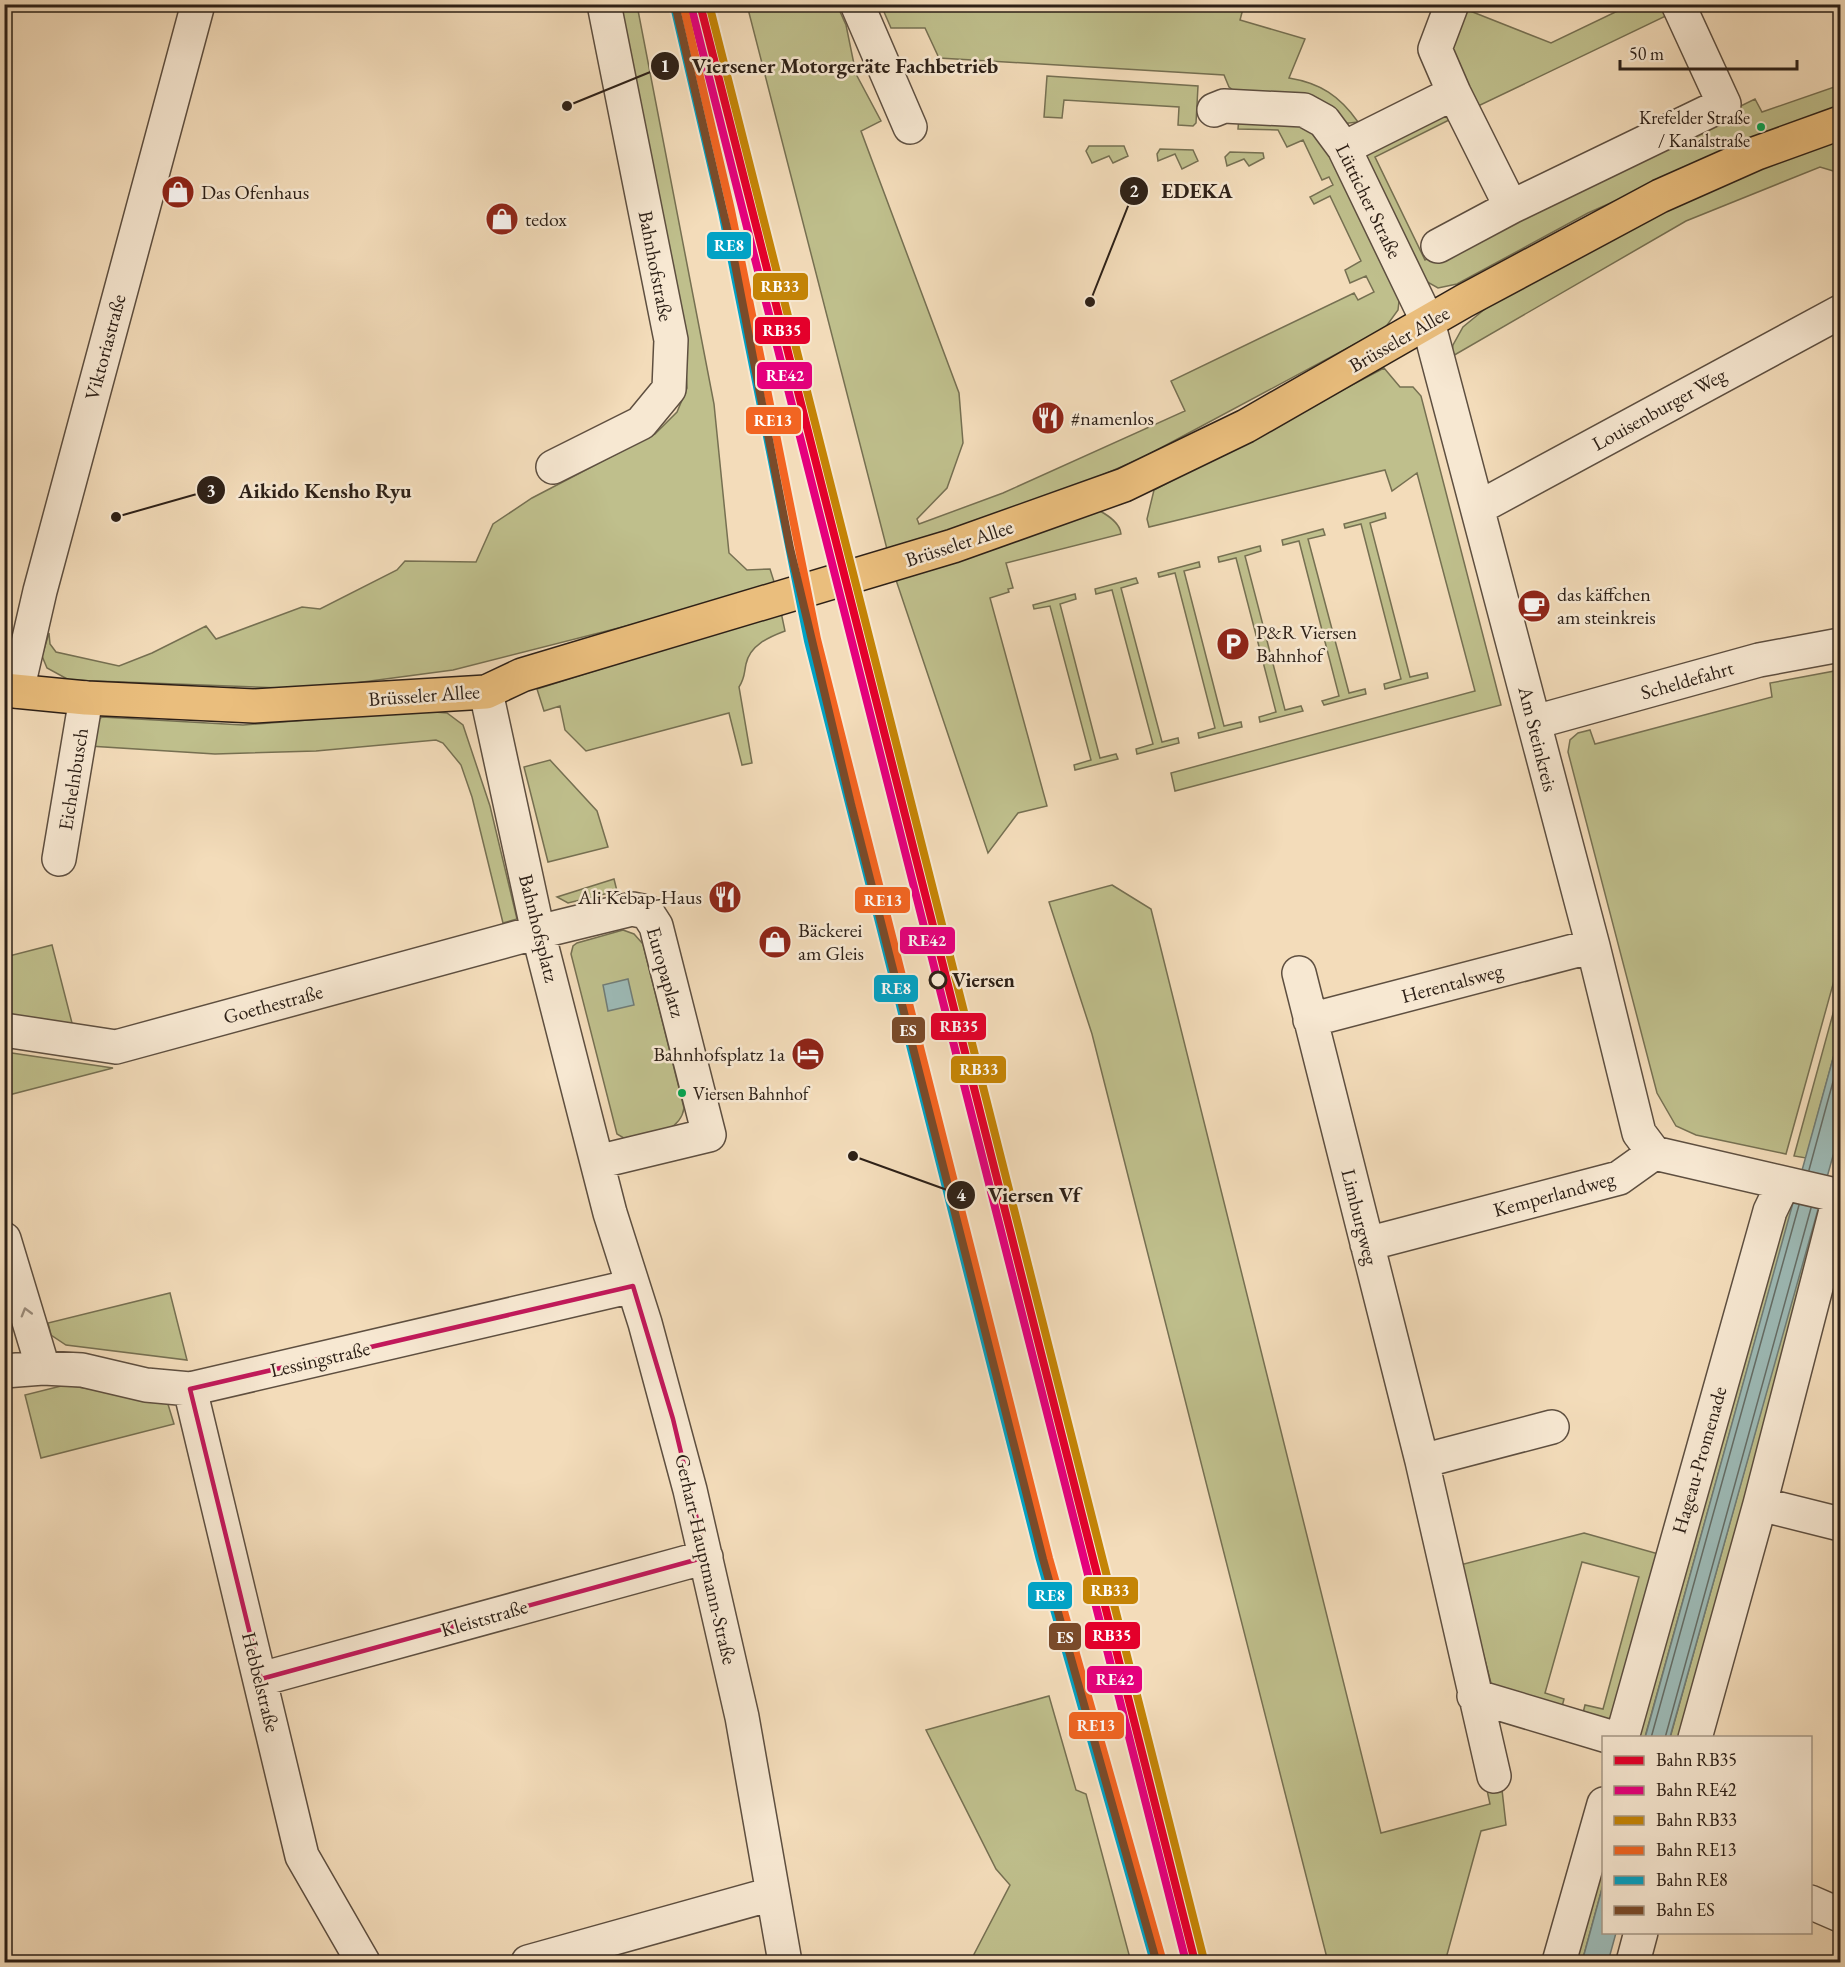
<svg xmlns="http://www.w3.org/2000/svg" width="1845" height="1967" font-family="'EB Garamond',serif">
  <rect width="100%" height="100%" fill="#f3dcba"/>
  <filter id="stains"><feTurbulence type="fractalNoise" baseFrequency=".00333" numOctaves="4"/><feColorMatrix values="0 0 0 0 .2 0 0 0 0 .09 0 0 0 0 .02 0 0 0 .5 -.17"/></filter>
  <radialGradient id="worn" r=".72"><stop offset=".6" stop-color="#630" stop-opacity="0"/><stop offset="1" stop-color="#630" stop-opacity=".3"/></radialGradient>
  <path fill="#bfbf8c" stroke="#767052" stroke-width="1.5" d="M619 5H637L714 404 729 553 747 570 770 569 776 588 453 670 310 689 69 680 47 668 42 656 49 633 50 644 56 652 119 666 152 653 206 626 216 639 302 607 320 609 397 570 405 561 476 562 493 524 532 498 655 434 677 412 687 388 684 339Z
    M747 5H837L846 25 856 74 881 121 861 131 959 393 963 443 947 488 917 519 919 524 1003 493 1185 411 1171 381 1354 293 1358 300 1374 292 1366 276 1350 283 1345 270 1361 261 1330 196 1314 204 1310 197 1333 185 1329 177 1322 180 1303 140 1287 147 1278 130 1238 129 1239 116 1297 120 1316 129 1400 292 1398 310 1385 328 1142 458 1086 482 888 553Z
    M881 5H1244L1240 20 1305 39 1289 78C1320 83 1340 96 1358 122L1341 124 1237 93 1229 87 1224 75 939 58 925 28H891Z
    M1630 5H1666L1670 14 1474 108 1444 47 1460 7 1551 43Z
    M1047 76 1198 86 1196 123 1193 126 1178 125 1179 107 1064 100 1062 118 1044 117Z
    M1840 85V111L1683 171 1588 213 1457 284 1438 288 1422 279 1357 156 1434 108 1455 117 1375 157 1425 260 1755 99 1762 112Z
    M1840 134V173L1820 167 1686 221 1451 357 1453 345 1463 327 1491 304 1615 232Z
    M1089 146H1124L1128 156 1113 163 1109 156 1092 163 1086 151Z
    M1160 149 1193 150 1198 161 1182 169 1175 154 1158 161 1157 154Z
    M1230 152 1263 153 1264 158 1249 166 1244 159 1227 166 1225 157Z
    M1384 368 1400 387H1413L1421 396 1501 705 1175 791 1171 773 1475 691 1417 473 1392 491 1385 470 1149 527 1147 519 1154 490Z
    M1100 511C1109 516 1120 523 1121 534L1006 563 1013 588 1008 589 1009 592 990 598 1047 806 1018 813 988 853 895 577Z
    M1385 513 1386 518 1370 523 1410 677 1427 673 1428 678 1385 689 1384 684 1401 679 1361 524 1345 528 1344 524Z
    M1323 529 1325 535 1308 539 1349 693 1365 689 1366 694 1324 705 1322 701 1339 696 1299 541 1283 545 1282 540Z
    M1260 546 1261 551 1245 556 1285 710 1301 706 1303 711 1260 722 1259 717 1276 712 1236 558 1219 562 1218 557Z
    M1199 562 1200 567 1184 571 1224 726 1241 722 1242 727 1199 738 1198 733 1215 728 1175 573 1159 577 1158 573Z
    M1136 578 1138 583 1121 588 1162 742 1178 738 1179 743 1137 754 1136 749 1153 744 1112 590 1096 594 1095 589Z
    M1075 594 1076 599 1060 604 1100 758 1116 754 1118 759 1075 770 1074 765 1091 760 1050 606 1034 609 1033 605Z
    M781 612 785 631C769 637 750 645 746 664 744 673 745 678 739 687L752 763 742 765 729 713 586 751 565 730 560 706 544 711 537 689Z
    M1840 670V959L1786 1154 1696 1135 1676 1126 1657 1093 1568 752 1570 740 1578 733 1590 730 1595 744 1772 697 1770 683Z
    M422 711 447 713 463 725 490 806 517 919 503 923 472 797 461 765 443 743 436 740 316 751 215 754 89 746 94 722 102 717 243 725Z
    M550 760 597 811 608 847 548 862 524 767Z
    M614 879 617 891 568 903 557 897Z
    M1112 885 1151 909 1381 1833 1490 1804 1484 1776 1500 1772 1506 1825 1481 1831 1445 1962H1328L1092 1034 1049 902Z
    M623 930 634 934 643 944 684 1108C680 1134 648 1135 627 1140L617 1134 571 954 573 946 577 943Z
    M52 945 72 1023H53L5 1013V957Z
    M1840 988V1033L1806 1158 1794 1156Z
    M5 1052 113 1068 5 1096Z
    M1779 1205 1792 1209 1645 1737 1630 1738Z
    M1816 1213 1830 1216 1684 1737 1670 1738Z
    M170 1293 187 1360 66 1345 51 1335 48 1323Z
    M65 1385 167 1401 174 1424 41 1458 25 1395Z
    M1584 1533 1662 1555 1615 1722 1583 1713 1585 1705 1603 1709 1639 1577 1582 1562 1545 1693 1564 1699 1562 1707 1492 1687 1460 1565Z
    M1049 1696 1076 1790 1086 1794 1131 1962H970L1010 1885 996 1869 926 1730Z
    M1603 1834V1885L1582 1962H1568Z"/>
  <path fill="#9dbab6" stroke="#707c76" stroke-width="1.5" d="M628 979 634 1005 608 1011 603 985Z
    M1840 1033V1131L1831 1163 1670 1737 1645 1738Z
    M1603 1885 1604 1932 1616 1933 1608 1962H1582Z"/>
  <g fill="none" stroke-linecap="round" stroke-linejoin="round">
    <path stroke="#656d66" stroke-width="1.5" d="M1809 1170 1840 1056
      M1651 1738 1799 1205
      M1665 1738 1811 1208"/>
    <g stroke="#5e4f40" stroke-width="36">
      <path id="minor" d="M857 4 910 127
        M1454 93 1511 207
        M1214 110 1224 106 1304 110 1324 121 1344 148 1428 322 1593 946 1639 1133 1654 1153
        M1344 148 1454 93 1435 49 1452 4
        M1438 246 1511 207 1724 104 1678 4
        M553 467 641 423 669 389 671 340 604 4
        M1478 508 1840 312
        M17 691 40 591 198 4
        M486 692 538 932 610 1213 645 1323 690 1490 742 1717 785 1962
        M1535 722 1759 660 1840 645
        M59 859 86 698
        M1299 973 1422 1461 1494 1776
        M1310 1020 1593 946
        M4 1030 116 1047 538 932 632 909 647 912 656 926 709 1135 597 1162
        M4 1239 43 1368
        M1367 1244 1619 1178 1654 1153 1840 1196
        M4 1371 43 1368 82 1370 146 1385 190 1389 633 1286
        M190 1389 302 1856 363 1962
        M1422 1461 1552 1427
        M1760 1504 1840 1524
        M261 1679 706 1557
        M1474 1696 1614 1738
        M1622 1738 1770 1211 1783 1184
        M1695 1738 1760 1504 1840 1195
        M1810 1902 1840 1915
        M528 1962 772 1894
        M1559 1962 1604 1804
        M1633 1962 1641 1932"/>
    </g>
    <g stroke="#2d2017" stroke-width="36">
      <path id="major" d="M4 690 86 698 254 706 486 692 522 675 953 546 1124 485 1246 426 1464 301 1660 196 1757 153 1840 123"/>
    </g>
    <use href="#minor" stroke="#f7e8d2" stroke-width="33"/>
    <use href="#major" stroke="#eabe7d" stroke-width="33"/>
    <g stroke="#f7e8d2" stroke-width="12">
      <path id="rail-1" d="M700 4 1195 1962"/>
    </g>
    <g stroke="#f7e8d2" stroke-width="12">
      <path id="rail-2" d="M691 6 1186 1962"/>
    </g>
    <g stroke="#f7e8d2" stroke-width="12">
      <path id="rail-3" d="M709 4 1204 1960"/>
    </g>
    <g stroke="#f7e8d2" stroke-width="12">
      <path id="rail-4" d="M683 4 731 210 817 639 1049 1558 1163 1962"/>
    </g>
    <g stroke="#f7e8d2" stroke-width="12">
      <path id="rail-5" d="M674 6 722 212 808 641 1040 1560 1154 1962"/>
    </g>
    <g stroke="#f7e8d2" stroke-width="12">
      <path id="rail-6" d="M675 4 733 254 790 548 851 804 1043 1559 1156 1960"/>
    </g>
    <use href="#rail-1" stroke="#e4002b" stroke-width="8"/>
    <use href="#rail-2" stroke="#e5007d" stroke-width="8"/>
    <use href="#rail-3" stroke="#c48406" stroke-width="8"/>
    <use href="#rail-4" stroke="#f26522" stroke-width="8"/>
    <use href="#rail-5" stroke="#02a2c5" stroke-width="8"/>
    <use href="#rail-6" stroke="#7a4b2a" stroke-width="8"/>
  </g>
  <defs><path id="oneway-chevron" d="M-2-3.5L2.5 0L-2 3.5" fill="none" stroke-width="1.6" stroke-linecap="round" stroke-linejoin="round" transform="scale(1.5)"/></defs>
  <use stroke="#9c8e7e" href="#oneway-chevron" transform="translate(26 1312) rotate(-106)"/>
  <path fill="none" stroke="#c2185b" stroke-width="4.5" stroke-linejoin="round" d="M633 1286 673 1419 706 1557 261 1679 190 1389Z"/>
  <defs>
    <g id="shop-disc" transform="scale(1.725)"><circle r="9.5" fill="#8f2418" stroke="#f7e8d2"/><path d="M-5-2.5h2.3a2.7 3.5 0 0 1 5.4 0H5L5.5 6h-11ZM-1.5-2.5h3a1.5 2.3 0 0 0-3 0Z" fill="#fff"/></g>
    <g id="restaurant-disc" transform="scale(1.725)"><circle r="9.5" fill="#8f2418" stroke="#f7e8d2"/><path d="M-5-6h1v4h1v-4h1v4h1v-4h1v5L-1.5 .5V6h-2V.5L-5-1ZM5-6V6H3V1.5H1.5Q1.5-4 5-6Z" fill="#fff"/></g>
    <g id="cafe-disc" transform="scale(1.725)"><circle r="9.5" fill="#8f2418" stroke="#f7e8d2"/><path d="M-5.5-4.5H6V0H3Q3 3.5 0 3.5H-2.5Q-5.5 3.5-5.5 0ZM3-3.2v2h1.7v-2ZM-6 4.5H4V6H-6Z" fill="#fff"/></g>
    <g id="parking-disc" transform="scale(1.725)"><circle r="9.5" fill="#8f2418" stroke="#f7e8d2"/><path d="M-3.5-5.5H1a3.5 3.5 0 0 1 0 7H-1V5.5H-3.5ZM-1-3.4V-.6H.8a1.4 1.4 0 0 0 0-2.8Z" fill="#fff"/></g>
    <g id="hotel-disc" transform="scale(1.725)"><circle r="9.5" fill="#8f2418" stroke="#f7e8d2"/><path d="M-6-4.5h1.5V1H6V5H4.5V3h-9V5H-6ZM-4 0a1.8 1.8 0 1 1 3.6 0ZM.5 0V-2.5h3Q6-2.5 6 0Z" fill="#fff"/></g>
  </defs>
  <g fill-rule="evenodd">
    <use href="#shop-disc" x="178" y="192"/>
    <use href="#shop-disc" x="502" y="219"/>
    <use href="#restaurant-disc" x="1048" y="418"/>
    <use href="#cafe-disc" x="1534" y="606"/>
    <use href="#parking-disc" x="1233" y="644"/>
    <use href="#restaurant-disc" x="725" y="897"/>
    <use href="#shop-disc" x="775" y="942"/>
    <use href="#hotel-disc" x="808" y="1054"/>
  </g>
  <g fill="#00a651" stroke="#f7e8d2" stroke-width="2">
    <circle cx="1761" cy="127" r="5"/>
    <circle cx="682" cy="1093" r="5"/>
  </g>
  <circle fill="#f7e8d2" stroke="#2d2017" stroke-width="3" cx="938" cy="980" r="8"/>
  <g text-anchor="middle" stroke-width="5" stroke-linejoin="round" paint-order="stroke">
    <g font-size="18" fill="#2d2017" stroke="#f7e8d2" text-anchor="end">
      <text x="1750" y="124">Krefelder Straße<tspan x="1750" dy="23">/ Kanalstraße</tspan></text>
      <text x="693" y="1100" text-anchor="start">Viersen Bahnhof</text>
    </g>
    <g font-size="20" fill="#2d2017" stroke="#f7e8d2" text-anchor="start">
      <text x="201" y="199">Das Ofenhaus</text>
      <text x="525" y="226">tedox</text>
      <text x="1071" y="425">#namenlos</text>
      <text x="1557" y="601">das käffchen<tspan x="1557" dy="23">am steinkreis</tspan></text>
      <text x="1256" y="639">P&amp;R Viersen<tspan x="1256" dy="23">Bahnhof</tspan></text>
      <text x="702" y="904" text-anchor="end">Ali Kebap-Haus</text>
      <text x="798" y="937">Bäckerei<tspan x="798" dy="23">am Gleis</tspan></text>
      <text x="785" y="1061" text-anchor="end">Bahnhofsplatz 1a</text>
    </g>
    <g font-size="20" fill="#2d2017" stroke="#f7e8d2">
      <text transform="translate(1369 201) rotate(64)" y="7">Lütticher Straße</text>
      <text transform="translate(656 266) rotate(79)" y="7">Bahnhofstraße</text>
      <text transform="translate(1399 339) rotate(-30)" y="7">Brüsseler Allee</text>
      <text transform="translate(105 347) rotate(-75)" y="7">Viktoriastraße</text>
      <text transform="translate(1659 409) rotate(-29)" y="7">Louisenburger Weg</text>
      <text transform="translate(959 543) rotate(-18)" y="7">Brüsseler Allee</text>
      <text transform="translate(1687 680) rotate(-16)" y="7">Scheldefahrt</text>
      <text transform="translate(424 695) rotate(-4)" y="7">Brüsseler Allee</text>
      <text transform="translate(1538 739) rotate(76)" y="7">Am Steinkreis</text>
      <text transform="translate(73 779) rotate(-81)" y="7">Eichelnbusch</text>
      <text transform="translate(539 928) rotate(76)" y="7">Bahnhofsplatz</text>
      <text transform="translate(666 972) rotate(74)" y="7">Europaplatz</text>
      <text transform="translate(1452 983) rotate(-15)" y="7">Herentalsweg</text>
      <text transform="translate(273 1004) rotate(-15)" y="7">Goethestraße</text>
      <text transform="translate(1554 1194) rotate(-15)" y="7">Kemperlandweg</text>
      <text transform="translate(1360 1217) rotate(76)" y="7">Limburgweg</text>
      <text transform="translate(320 1359) rotate(-13)" y="7">Lessingstraße</text>
      <text transform="translate(1699 1460) rotate(-74)" y="7">Hageau-Promenade</text>
      <text transform="translate(706 1559) rotate(77)" y="7">Gerhart-Hauptmann-Straße</text>
      <text transform="translate(484 1618) rotate(-16)" y="7">Kleiststraße</text>
      <text transform="translate(261 1682) rotate(76)" y="7">Hebbelstraße</text>
    </g>
    <g font-size="20" font-weight="bold" fill="#2d2017" stroke="#f7e8d2" text-anchor="start">
      <text x="952" y="987">Viersen</text>
    </g>
  </g>
  <path fill="none" stroke="#2d2017" stroke-width="2" d="M567 106L665 66M1090 302L1134 191M116 517L211 490M853 1156L961 1195"/>
  <g fill="#2d2017" stroke="#f7e8d2" stroke-width="2">
    <circle cx="567" cy="106" r="6"/>
    <circle cx="1090" cy="302" r="6"/>
    <circle cx="116" cy="517" r="6"/>
    <circle cx="853" cy="1156" r="6"/>
    <circle cx="665" cy="66" r="15"/>
    <circle cx="1134" cy="191" r="15"/>
    <circle cx="211" cy="490" r="15"/>
    <circle cx="961" cy="1195" r="15"/>
  </g>
  <g font-size="18" text-anchor="middle" font-weight="bold" fill="#fff">
    <text x="665" y="72">1</text>
    <text x="1134" y="197">2</text>
    <text x="211" y="497">3</text>
    <text x="961" y="1201">4</text>
  </g>
  <g font-size="21" text-anchor="middle" font-weight="bold" fill="#2d2017" stroke="#f7e8d2" stroke-width="5" stroke-linejoin="round" paint-order="stroke">
    <text x="845" y="73">Viersener Motorgeräte Fachbetrieb</text>
    <text x="1197" y="198">EDEKA</text>
    <text x="325" y="498">Aikido Kensho Ryu</text>
    <text x="1034" y="1202">Viersen Vf</text>
  </g>
  <g stroke="#f7e8d2" stroke-width="2">
    <rect x="706" y="231" width="46" height="29" rx="6" fill="#02a2c5"/>
    <rect x="752" y="272" width="57" height="29" rx="6" fill="#c48406"/>
    <rect x="754" y="316" width="57" height="29" rx="6" fill="#e4002b"/>
    <rect x="756" y="361" width="57" height="29" rx="6" fill="#e5007d"/>
    <rect x="745" y="406" width="57" height="29" rx="6" fill="#f26522"/>
    <rect x="854" y="886" width="57" height="28" rx="6" fill="#f26522"/>
    <rect x="899" y="926" width="57" height="29" rx="6" fill="#e5007d"/>
    <rect x="873" y="974" width="46" height="29" rx="6" fill="#02a2c5"/>
    <rect x="930" y="1012" width="57" height="29" rx="6" fill="#e4002b"/>
    <rect x="891" y="1016" width="35" height="28" rx="6" fill="#7a4b2a"/>
    <rect x="950" y="1055" width="57" height="29" rx="6" fill="#c48406"/>
    <rect x="1082" y="1576" width="57" height="29" rx="6" fill="#c48406"/>
    <rect x="1027" y="1581" width="46" height="29" rx="6" fill="#02a2c5"/>
    <rect x="1084" y="1621" width="57" height="29" rx="6" fill="#e4002b"/>
    <rect x="1048" y="1622" width="34" height="29" rx="6" fill="#7a4b2a"/>
    <rect x="1086" y="1665" width="57" height="29" rx="6" fill="#e5007d"/>
    <rect x="1068" y="1711" width="57" height="29" rx="6" fill="#f26522"/>
  </g>
  <g font-size="16" text-anchor="middle" font-weight="bold" fill="#fff">
    <text x="729" y="251">RE8</text>
    <text x="780" y="292">RB33</text>
    <text x="782" y="336">RB35</text>
    <text x="785" y="381">RE42</text>
    <text x="773" y="426">RE13</text>
    <text x="883" y="906">RE13</text>
    <text x="927" y="946">RE42</text>
    <text x="896" y="994">RE8</text>
    <text x="959" y="1032">RB35</text>
    <text x="908" y="1036">ES</text>
    <text x="979" y="1075">RB33</text>
    <text x="1110" y="1596">RB33</text>
    <text x="1050" y="1601">RE8</text>
    <text x="1112" y="1641">RB35</text>
    <text x="1065" y="1643">ES</text>
    <text x="1115" y="1685">RE42</text>
    <text x="1096" y="1731">RE13</text>
  </g>
  <rect width="1845" height="1967" fill="none" stroke="#f3dcba" stroke-width="24"/>
  <rect x="6" y="6" width="1833" height="1955" fill="none" stroke="#2d2017" stroke-width="3"/>
  <rect x="12" y="12" width="1821" height="1943" fill="none" stroke="#2d2017" stroke-width="1.5"/>
  <rect x="1602" y="1736" width="210" height="198" fill="#f7e8d2" stroke="#a69887" stroke-width="1.5"/>
  <rect x="1614" y="1756" width="30" height="9" fill="#e4002b" stroke="#a69887" stroke-width="1.5"/>
  <text x="1656" y="1766" font-size="18" fill="#2d2017">Bahn RB35</text>
  <rect x="1614" y="1786" width="30" height="9" fill="#e5007d" stroke="#a69887" stroke-width="1.5"/>
  <text x="1656" y="1796" font-size="18" fill="#2d2017">Bahn RE42</text>
  <rect x="1614" y="1816" width="30" height="9" fill="#c48406" stroke="#a69887" stroke-width="1.5"/>
  <text x="1656" y="1826" font-size="18" fill="#2d2017">Bahn RB33</text>
  <rect x="1614" y="1846" width="30" height="9" fill="#f26522" stroke="#a69887" stroke-width="1.5"/>
  <text x="1656" y="1856" font-size="18" fill="#2d2017">Bahn RE13</text>
  <rect x="1614" y="1876" width="30" height="9" fill="#02a2c5" stroke="#a69887" stroke-width="1.5"/>
  <text x="1656" y="1886" font-size="18" fill="#2d2017">Bahn RE8</text>
  <rect x="1614" y="1906" width="30" height="9" fill="#7a4b2a" stroke="#a69887" stroke-width="1.5"/>
  <text x="1656" y="1916" font-size="18" fill="#2d2017">Bahn ES</text>
  <path d="M1620 60v9h177v-9" fill="none" stroke="#2d2017" stroke-width="3"/>
  <text x="1629" y="60" font-size="18" fill="#2d2017" stroke="#f7e8d2" stroke-width="4.5" paint-order="stroke">50 m</text>
  <rect width="100%" height="100%" filter="url(#stains)"/>
  <rect width="100%" height="100%" fill="url(#worn)"/>
</svg>
